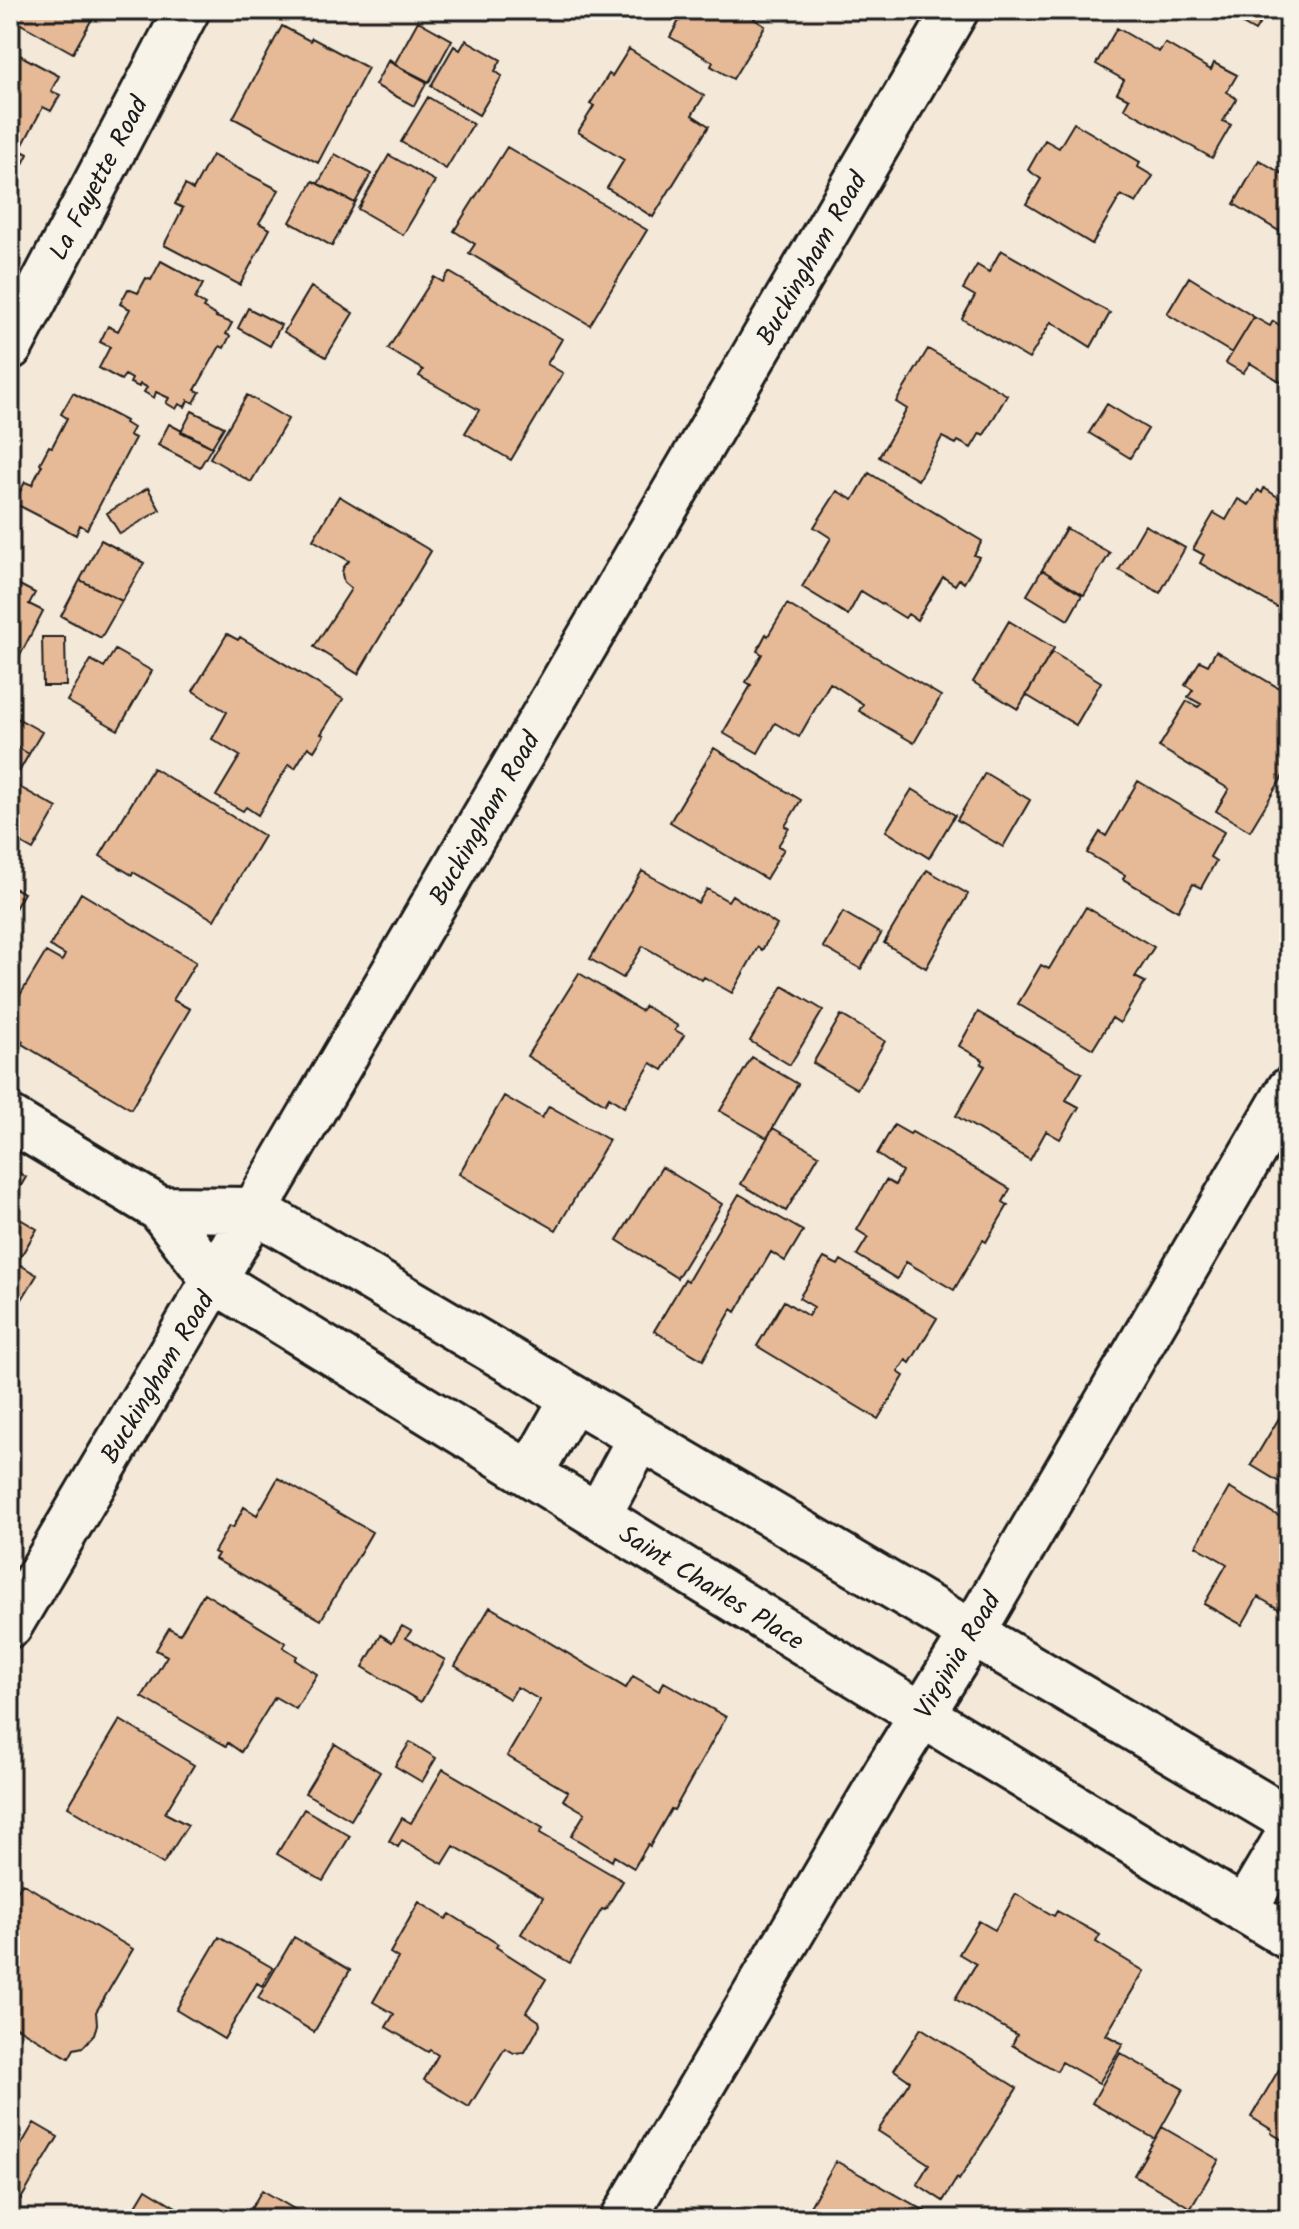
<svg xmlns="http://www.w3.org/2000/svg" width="1299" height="2229" font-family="Kalam,sans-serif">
  <rect width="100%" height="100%" fill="#f4e8d8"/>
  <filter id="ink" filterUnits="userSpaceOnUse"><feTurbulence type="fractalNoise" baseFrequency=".0125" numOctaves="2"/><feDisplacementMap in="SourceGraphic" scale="16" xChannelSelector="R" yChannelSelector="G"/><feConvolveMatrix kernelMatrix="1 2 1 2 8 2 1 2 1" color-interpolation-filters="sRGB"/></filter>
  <g filter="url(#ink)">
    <path fill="#e7ba97" stroke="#1c1c1c" stroke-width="2" d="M10 10H97L73 53 10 18Z
      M685 10H760L754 19 765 26 733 79 711 66 713 62 670 37Z
      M1218 10H1268L1255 31Z
      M418 21 452 40 429 82 388 61 389 59 395 63Z
      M282 26 310 41 312 38 368 68 318 163 233 118Z
      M1117 28 1159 52 1165 43 1211 70 1214 63 1237 75 1227 92 1237 99 1223 121 1231 125 1212 158 1124 108 1129 99 1117 93 1124 80 1096 64Z
      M466 40 501 60 495 71 502 76 479 115 431 86 454 46 460 50Z
      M629 49 704 96 692 115 709 126 653 217 607 188 624 160 578 132 594 106 590 104 609 74 612 76Z
      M10 50 59 76 51 91 60 95 51 111 43 107 20 150 28 154 20 170 11 165 10 168Z
      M388 61 427 82 414 106 375 85Z
      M428 97 473 124 446 169 401 142Z
      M1074 123 1140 162 1138 167 1153 176 1136 203 1121 195 1092 244 1026 204 1041 179 1028 170 1045 140 1059 148Z
      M507 147 647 230 590 325 469 253 475 244 454 231Z
      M335 154 371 174 355 203 318 184Z
      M212 155 279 190 259 223 270 229 240 285 164 245 183 208 175 204 185 185 193 190Z
      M389 155 435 181 403 235 358 209Z
      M1259 160 1289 178V213L1279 231 1234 204Z
      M313 181 355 203 332 246 290 222Z
      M1001 250 1110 313 1091 347 1051 322 1029 359 962 319 975 296 963 289 977 265 989 272Z
      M161 261 203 284 195 299 205 305 203 308 217 316 216 317 232 323 226 334 230 336 224 348 220 346 195 390 200 392 194 403 188 400 185 407 179 404 176 409 166 403 169 398 156 392 154 398 144 392 147 387 140 384 139 387 130 383 132 379 125 375 121 380 99 368 110 347 100 342 108 326 118 331 130 309 120 304 128 289 138 293 146 278 151 280Z
      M449 272 562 339 547 364 563 373 511 460 465 433 479 410 419 376 423 370 388 349 434 277 443 282Z
      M1189 277 1254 317 1232 353 1167 314Z
      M311 287 353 313 326 357 284 332Z
      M248 308 281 325 270 346 238 328Z
      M1254 317 1270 326 1273 321 1289 331V380L1286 385 1250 363 1243 373 1226 363Z
      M928 349 1007 395 984 435 980 433 971 448 958 441 956 444 942 437 918 480 879 457 907 409 896 402Z
      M73 393 126 421 125 423 133 428 129 435 135 438 87 529 80 525 76 535 14 503 25 482 32 485 42 465 40 463 49 446 52 447 67 418 61 414Z
      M247 395 288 419 251 482 210 458Z
      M1107 404 1148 429 1130 458 1089 433Z
      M192 411 224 427 212 447 181 432Z
      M169 424 212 447 200 467 158 445Z
      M869 473 982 541 974 555 979 557 964 583 959 579 955 585 943 577 917 620 908 614 905 618 861 591 848 615 802 587 831 538 814 527 837 491 853 500Z
      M148 488 160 510 120 534 107 513Z
      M1264 488 1284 501 1289 493V614L1200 563 1204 555 1193 549 1214 513 1226 520 1238 499 1249 505 1258 490 1262 493Z
      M339 496 431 551 358 674 314 647 351 589 344 583 342 574 343 568 349 561 313 540Z
      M1145 525 1185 548 1160 593 1119 570Z
      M1066 528 1110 553 1084 595 1042 570Z
      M101 540 144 563 122 601 80 580Z
      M1042 570 1082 595 1068 620 1027 595Z
      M10 580 35 593 29 604 43 611 10 675Z
      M80 580 122 601 101 638 61 616Z
      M787 604 941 696 914 743 859 711 863 704 830 683 799 737 775 723 758 753 723 733 751 685 746 682 762 654 757 651 766 634 768 636Z
      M1009 621 1054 648 1018 709 973 682Z
      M227 634 238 640 240 637 343 699 321 734 324 735 314 751 308 747 295 768 289 764 258 815 246 807 243 811 216 796 240 756 212 739 227 712 193 691Z
      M42 637H65L66 686H43Z
      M115 650 152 671 118 730 67 701 91 660 104 667Z
      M1216 651 1289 694V766L1250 831 1216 811 1229 789 1159 747 1187 701 1198 707 1201 704 1188 697 1193 690 1185 685 1200 661 1208 665Z
      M1052 652 1101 682 1076 725 1026 695Z
      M10 714 42 732 29 754 10 743Z
      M10 743 29 754 11 786H10Z
      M714 748 801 800 785 826 789 828 778 846 784 849 766 879 670 822Z
      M153 768 264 836 214 920 133 872 132 875 100 856Z
      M985 773 1030 800 1003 847 957 820Z
      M1138 781 1224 832 1210 857 1216 861 1201 888 1193 884 1178 911 1123 879 1125 875 1087 853 1100 832 1106 836Z
      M16 785 57 808 33 850 10 837V795Z
      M912 789 955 815 929 858 886 831Z
      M927 870 968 894 926 968 884 943Z
      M642 871 698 903 707 889 728 901 732 895 777 925 762 950 758 947 732 993 704 977 702 980 643 946 623 978 590 959Z
      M10 886 24 893 10 917Z
      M81 893 196 962 173 1000 190 1009 131 1109 22 1044 23 1041 10 1033V1017L16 1006 14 1005 46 952 62 961 65 955 50 946Z
      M1086 907 1154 947 1135 977 1145 982 1120 1023 1112 1018 1093 1049 1018 1004 1041 965 1049 969Z
      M843 912 881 934 861 969 823 947Z
      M579 973 641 1011 645 1006 678 1026 675 1030 684 1035 663 1070 651 1063 624 1107 609 1097 605 1104 527 1056Z
      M783 986 823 1010 790 1065 750 1041Z
      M978 1012 1082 1073 1066 1100 1079 1107 1060 1139 1046 1131 1030 1160 956 1116 985 1066 981 1064 983 1060 959 1046Z
      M841 1015 885 1041 857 1089 813 1063Z
      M752 1057 798 1084 767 1138 720 1111Z
      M504 1096 542 1118 549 1106 609 1140 556 1230 459 1174Z
      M894 1125 910 1134 912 1132 1010 1189 1003 1202 1008 1205 986 1242 983 1240 954 1290 906 1262 897 1279 857 1255 868 1237 857 1230 886 1180 895 1185 902 1171 877 1154Z
      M773 1128 819 1155 786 1211 741 1184Z
      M10 1167 26 1177 10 1204Z
      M662 1167 722 1204 677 1278 617 1240Z
      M739 1194 803 1231 785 1261 771 1252 736 1312 732 1309 703 1360 654 1331 685 1279 688 1281Z
      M10 1213 37 1229 17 1263 37 1275 19 1304 15 1301 10 1310Z
      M824 1258 838 1265 841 1260 937 1318 910 1363 906 1360 898 1372 904 1376 878 1419 757 1346 784 1301 808 1316 814 1307 799 1298Z
      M1285 1408 1289 1410V1488L1251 1465Z
      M278 1478 372 1532 321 1620 215 1559 218 1554 214 1552 229 1526 233 1528 244 1507 257 1515Z
      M1229 1488 1289 1522V1615L1258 1597 1242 1625 1204 1604 1227 1564 1196 1546Z
      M204 1593 286 1643 283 1647 297 1656 295 1660 317 1674 296 1709 275 1697 241 1752 228 1743 226 1746 142 1697 167 1656 156 1650 169 1628 180 1634Z
      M490 1607 626 1688 633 1676 659 1691 664 1682 726 1717 674 1810 671 1809 650 1846 648 1844 634 1868 614 1856 612 1861 571 1836 585 1813 563 1800 568 1792 507 1756 540 1700 517 1687 510 1699 455 1666Z
      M402 1626 411 1631 406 1638 445 1660 421 1702 363 1667 381 1635 392 1642Z
      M120 1720 194 1765 165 1813 188 1825 163 1864 68 1807Z
      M410 1742 436 1758 422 1782 395 1766Z
      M335 1744 380 1772 351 1820 305 1793Z
      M443 1769 543 1828 540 1833 623 1881 605 1910 602 1909 570 1963 521 1934 543 1897 454 1846 443 1864 402 1840 398 1847 389 1841 402 1818 411 1823Z
      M304 1809 350 1836 323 1881 277 1854Z
      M22 1883 133 1949 96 2012 97 2024 94 2035 83 2047 74 2049 69 2058 10 2023V1903Z
      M1016 1894 1054 1916 1057 1911 1100 1935 1096 1942 1144 1971 1106 2035 1123 2044 1099 2083 1062 2062 1057 2071 1012 2045 1017 2035 955 1999 976 1964 959 1954 979 1921 995 1930Z
      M419 1902 446 1919 450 1914 498 1944 496 1947 546 1979 526 2012 539 2021 540 2025 525 2052 514 2053 505 2048 469 2107 424 2080 438 2055 430 2050 428 2052 386 2027 394 2014 373 2002 398 1958 390 1953Z
      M219 1937 273 1968 262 1986 257 1983 224 2039 176 2010Z
      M294 1937 350 1970 314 2032 258 1998Z
      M921 2028 1017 2088 959 2180 957 2178 943 2201 917 2184 929 2164 878 2131 910 2081 894 2070Z
      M1120 2053 1183 2089 1155 2139 1092 2103Z
      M1284 2061 1289 2064V2144L1271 2133 1272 2130 1251 2117Z
      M34 2123 58 2137 21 2199 10 2193V2140L14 2143 10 2147 17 2152Z
      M1162 2127 1219 2160 1191 2208 1134 2175Z
      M836 2161 925 2211 921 2219H813L808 2217 811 2212 808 2210Z
      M146 2189 194 2218 193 2219H128Z
      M262 2190 311 2219H245Z"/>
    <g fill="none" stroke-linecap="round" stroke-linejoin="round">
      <g stroke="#1c1c1c" stroke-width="50">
        <path id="minor" d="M10 347 187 10
          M10 1119 160 1209 214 1280 873 1685 1289 1937
          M160 1209 255 1210 1289 1820
          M530 1474 573 1398
          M598 1516 640 1438
          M10 1625 214 1280 956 10
          M1244 1910 1289 1834
          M623 2219 887 1771 972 1634 1289 1090"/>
      </g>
      <use href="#minor" stroke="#f7f3e8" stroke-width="44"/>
    </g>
  </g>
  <g text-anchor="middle" stroke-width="7" stroke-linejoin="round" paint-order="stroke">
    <g font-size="26" fill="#1c1c1c" stroke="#f7f3e8">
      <text transform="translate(98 178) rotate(-62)" y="9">La Fayette Road</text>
      <text transform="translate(811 258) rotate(-60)" y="9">Buckingham Road</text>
      <text transform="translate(484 818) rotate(-60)" y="9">Buckingham Road</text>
      <text transform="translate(157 1377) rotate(-59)" y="9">Buckingham Road</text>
      <text transform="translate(712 1587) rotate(32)" y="9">Saint Charles Place</text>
      <text transform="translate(957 1655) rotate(-59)" y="9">Virginia Road</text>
    </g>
  </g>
  <rect width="1299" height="2229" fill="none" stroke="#f7f3e8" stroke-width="40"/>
  <rect x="20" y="20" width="1259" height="2189" fill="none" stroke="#1c1c1c" stroke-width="3" filter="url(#ink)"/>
</svg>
